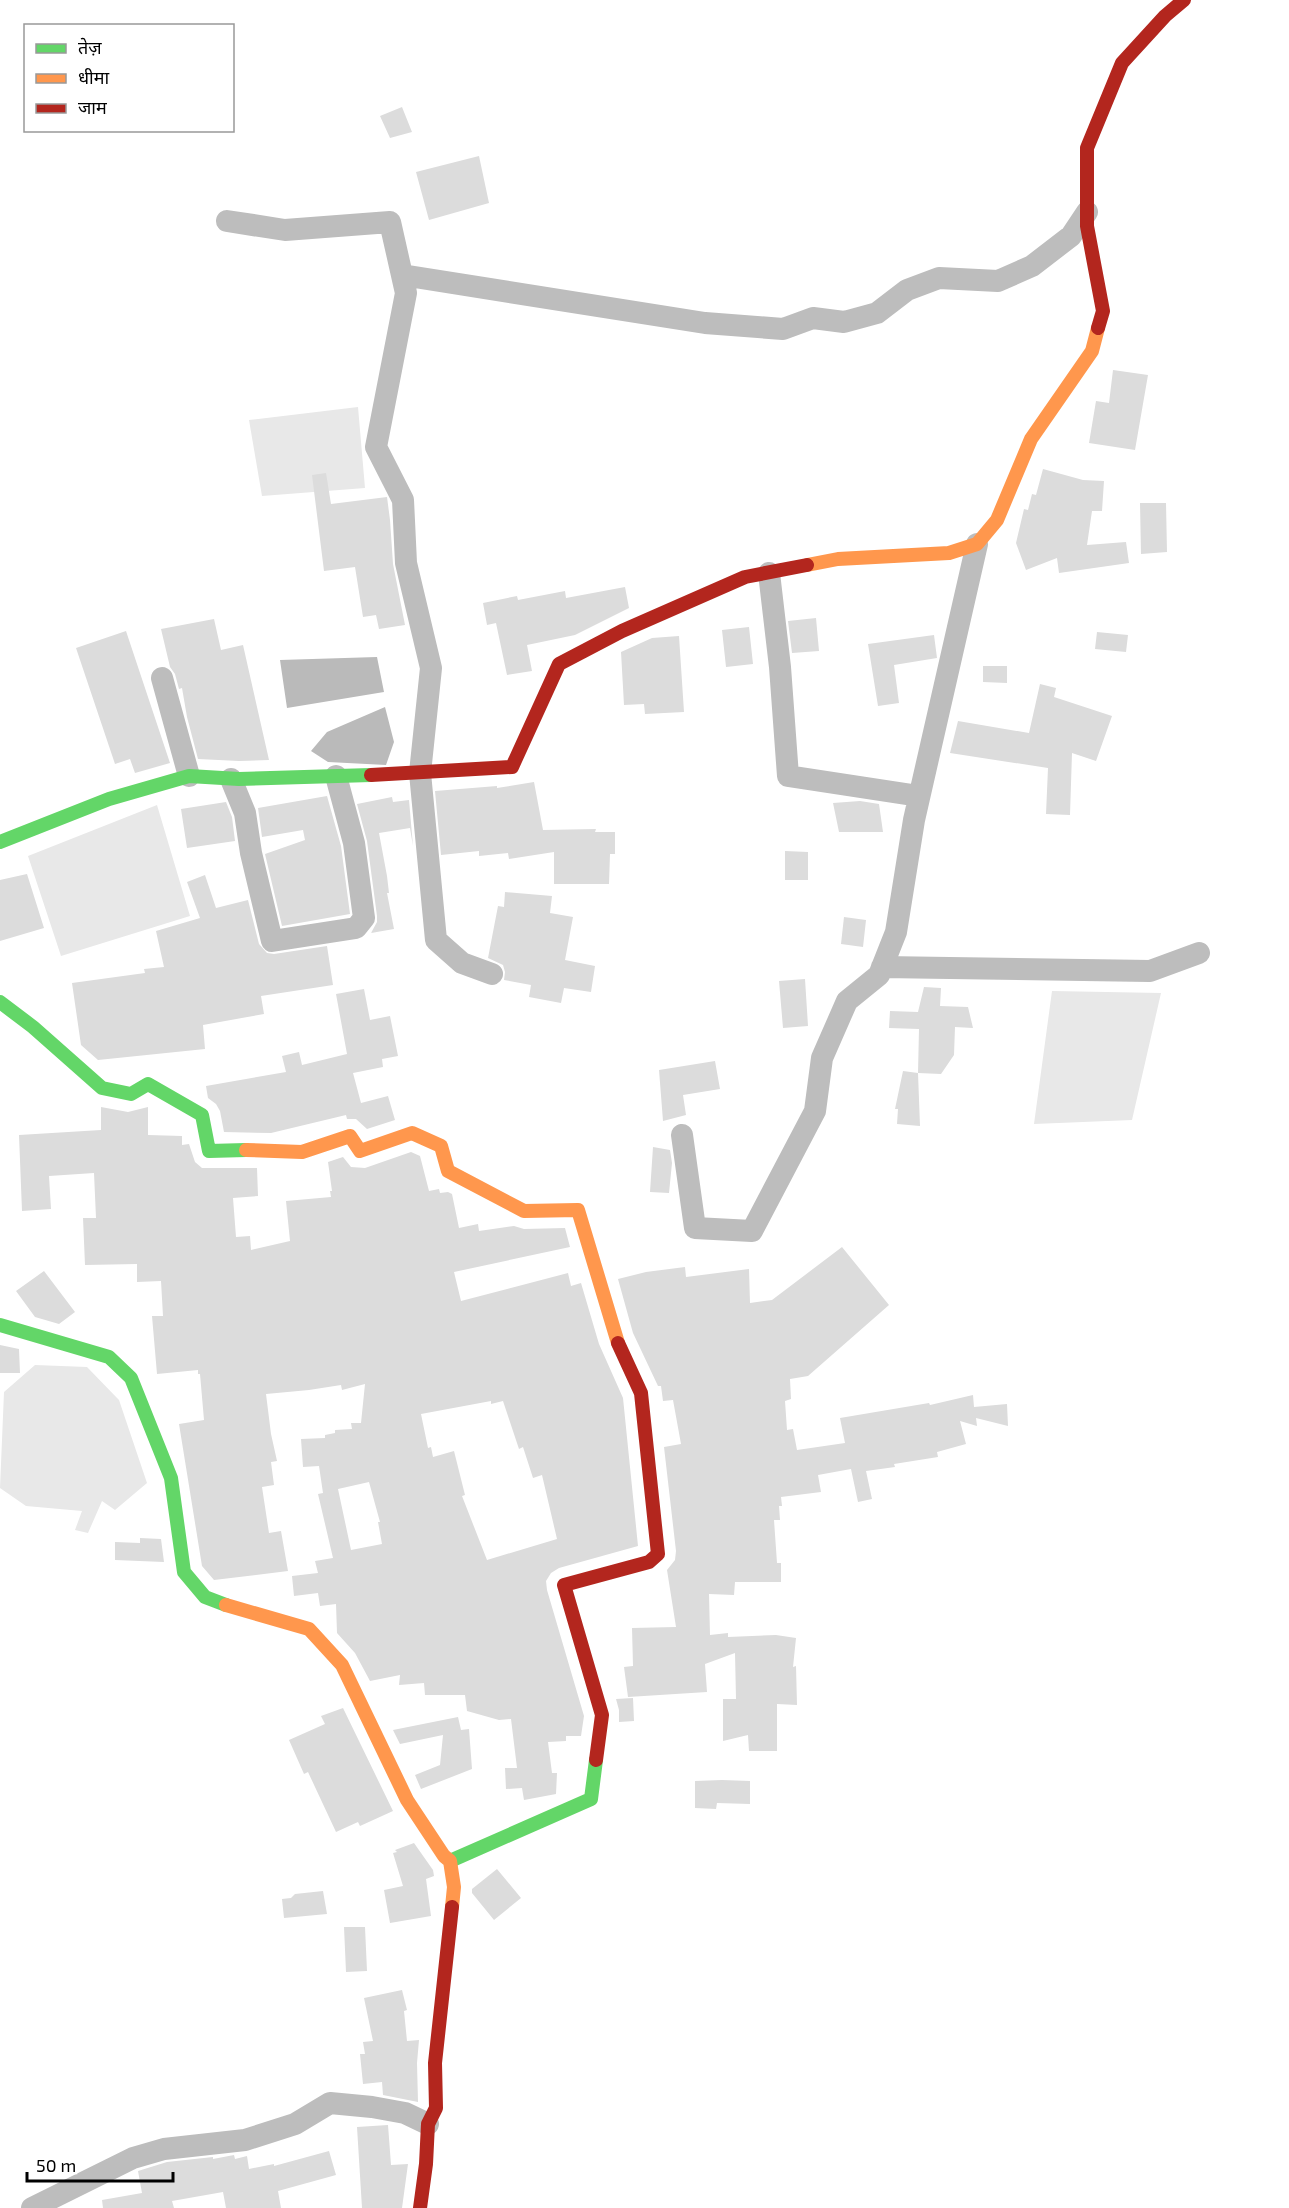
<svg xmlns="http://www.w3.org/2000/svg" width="1289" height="2208" font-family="'Exo 2','Noto Sans Devanagari',sans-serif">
  <rect width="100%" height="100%" fill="#fff"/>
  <path fill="#e8e8e8" d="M358 407 365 488 262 496 249 420Z
    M157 805 190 916 61 956 28 856Z
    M1052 991 1161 993 1132 1120 1034 1124Z
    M35 1365 87 1367 119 1400 147 1483 115 1510 102 1501 88 1533 75 1530 82 1511 26 1506 0 1488 4 1392Z"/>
  <path fill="#bababa" d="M377 657 384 692 287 708 280 660Z
    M385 707 394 742 386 765 328 762 311 751 327 732Z"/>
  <path fill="#dcdcdc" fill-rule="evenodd" d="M402 107 412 132 390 138 380 116Z
    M479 156 489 203 429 220 416 172Z
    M1113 370 1148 375 1135 450 1089 443 1096 401 1109 403Z
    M1043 469 1083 480 1104 481 1102 511H1092L1087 545 1126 542 1129 563 1059 573 1057 558 1026 570 1016 543 1024 509 1028 510 1032 494 1036 495Z
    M326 473 331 504 387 497 390 520 393 564 405 625 379 629 376 615 363 617 355 567 324 571 312 475Z
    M1140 503H1166L1167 552 1141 554Z
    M625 587 629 608 575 635 527 645 532 671 507 675 496 623 487 625 483 603 517 596 518 600 565 591 566 598Z
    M816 618 819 651 792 653 788 621Z
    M214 619 221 650 243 645 269 760 239 761 198 759 187 717 182 688 179 689 175 674 170 667 161 629Z
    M749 627 753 664 726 667 722 630Z
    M126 631 170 763 135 773 130 759 115 764 76 648Z
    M1097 632 1128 635 1126 652 1095 649Z
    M934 635 937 658 894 665 899 703 878 706 868 644Z
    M679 636 684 712 645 714 644 704 624 705 621 652 652 638Z
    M983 666H1007V683L983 682Z
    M1040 684 1056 688 1054 697 1112 716 1096 761 1072 753 1070 815 1046 814 1048 768 950 753 958 721 1029 733Z
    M534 782 543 830 596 829 595 832H615V854H610L609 884H554V852L509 859 508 853 479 856V851L441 855 435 791 497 786V788Z
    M327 796 341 846 350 914 282 926 265 854 305 840 303 830 262 837 258 808Z
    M392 797 393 802 409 800 413 846 410 828 379 833 387 876 389 893H387L394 929 371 933 377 922V916L367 841 357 804Z
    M860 801 879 804 883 832H839L833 803Z
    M226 802 232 817 235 841 187 848 181 809Z
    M785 851 808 852V880H785Z
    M27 874 44 928 0 941V880Z
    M205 875 216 908 248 900 259 944 267 953 274 954 327 946 333 985 261 996 264 1014 203 1025 205 1049 98 1060 81 1045 72 983 145 973 144 969 164 967 156 931 200 918 187 882Z
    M505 892 552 896 550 913 573 917 565 960 595 966 591 992 564 988 561 1003 529 997 531 985 504 980 505 972 503 965 488 958 498 906 504 907Z
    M844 917 866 920 863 947 841 944Z
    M805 979 808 1026 783 1028 779 981Z
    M924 987 941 988 940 1006 968 1007 973 1028 955 1027 954 1055 941 1074 918 1073 919 1029 889 1028 890 1011 918 1012Z
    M364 989 370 1020 390 1016 398 1056 382 1059 383 1067 353 1073 361 1103 388 1096 395 1120 367 1129 356 1119H347L346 1115 271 1133 224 1132 220 1111 216 1104 208 1098 206 1086 286 1072 282 1056 299 1052 302 1065 347 1054 336 994Z
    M715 1061 720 1089 683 1095 686 1115 663 1121 659 1070Z
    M903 1071 918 1073 920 1126 897 1124 898 1109H895Z
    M101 1107 128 1112 148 1107V1135L182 1136V1145L189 1144 195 1162 202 1168H257L258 1196 233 1198 236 1237 250 1236 251 1250 290 1241 286 1201 331 1197 330 1191H332L328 1162 343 1157 351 1167 365 1168 411 1152 420 1156 429 1191 439 1189 440 1193 448 1192 452 1194 459 1228 478 1224 479 1231 514 1226 524 1229 565 1228 570 1247 454 1272 461 1301 568 1273 571 1286 581 1283 599 1344 623 1398 638 1546 559 1568 551 1573 546 1581 547 1590 584 1716 581 1736H566V1741L548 1742 552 1773H557L556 1794 524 1800 522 1788 506 1789 505 1768H517L511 1719 499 1720 467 1711 465 1695H425L424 1683 399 1685 400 1675 370 1681 355 1653 337 1633 336 1604 320 1606 318 1593 294 1596 292 1576 318 1573 315 1561 333 1558 318 1494 323 1493 319 1466 303 1467 301 1439 325 1438V1435L335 1433V1430L352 1429 351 1423H361L365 1384 342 1390 341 1385 309 1390 266 1394 271 1434 277 1461 271 1462 274 1485 262 1487 269 1533 281 1531 288 1571 214 1580 202 1566 179 1424 204 1420 200 1374H198V1370L157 1374 152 1316H163L161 1281 137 1282V1264L85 1265 83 1218H96L94 1173 49 1176 51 1209 22 1211 19 1135 101 1130ZM491 1401V1404L503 1401 519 1449 523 1447 533 1478 542 1475 557 1539 487 1560 462 1496 465 1495 454 1451 433 1457 431 1447 428 1448 421 1414ZM369 1482 380 1522H378L382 1544 351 1550 338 1489Z
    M653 1147 670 1150 672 1163 669 1193 650 1192Z
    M842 1247 889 1305 808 1376 790 1379 791 1399 785 1401 787 1430 793 1429 797 1450 845 1443 840 1418 929 1403 930 1405 973 1395 974 1407 1007 1404 1008 1426 976 1418 977 1426 960 1421 966 1444 937 1452 938 1457 894 1464 895 1467 866 1471 872 1499 858 1502 851 1469 818 1475 821 1492 781 1497 782 1506H779L780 1520H774L777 1563H781V1582H735L734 1595 709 1594 710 1635 728 1633V1637L776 1635 796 1638 793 1667 796 1666 797 1705 777 1704V1751H749L748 1735 723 1741V1699H736L735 1653 705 1664 707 1692 628 1697 624 1667 633 1666 632 1628 676 1627 667 1570 675 1560 676 1551 664 1447 681 1444 673 1400 663 1401 661 1386H658L633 1333 618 1279 646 1272 685 1267 686 1277 749 1269 750 1303 772 1300Z
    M44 1271 75 1312 59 1324 35 1317 16 1291Z
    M0 1345 19 1349 20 1373H0Z
    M140 1538 161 1539 164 1562 115 1560V1542L140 1543Z
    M633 1698 634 1721 619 1722V1710L616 1699Z
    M343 1708 393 1811 360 1826 358 1822 336 1832 308 1772 304 1774 289 1740 325 1724 321 1716Z
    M458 1717 461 1730 469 1729 472 1769 421 1789 415 1775 440 1765 443 1735 400 1744 393 1730Z
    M722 1780 750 1781V1804L717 1803 716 1809 695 1808V1781Z
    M414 1843 433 1870 434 1876 426 1879 431 1916 390 1923 384 1890 403 1886 393 1853 397 1852 395 1850Z
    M497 1869 521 1898 494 1920 472 1893V1889Z
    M323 1891 327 1914 284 1918 282 1899 291 1898 295 1894Z
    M344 1927H365L367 1971 346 1972Z
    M402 1990 407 2010 404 2011 407 2041 419 2040 417 2063 418 2102 383 2095 382 2082 363 2084 360 2054H365L363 2042 373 2041 364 1998Z
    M388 2125 391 2165 408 2164 402 2208H362L357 2127Z
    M329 2151 336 2175 278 2191 281 2208H226L223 2192 172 2201 174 2208H103L102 2200 142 2193 138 2171 167 2162 213 2157V2159L234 2155 235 2159 247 2156 249 2169 274 2164V2166Z"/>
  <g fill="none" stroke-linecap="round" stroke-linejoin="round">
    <path stroke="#bdbdbd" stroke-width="22" d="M227 221 285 230 390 222 406 293 376 447 403 500 406 563 431 668 420 773 436 940 462 963 492 974
      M402 275 705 323 783 329 813 318 844 322 877 313 907 290 939 278 998 281 1032 266 1071 236 1087 212
      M769 573 780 667 788 776 919 796
      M162 678 189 776
      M231 779 245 813 251 853 272 941 356 928 364 918 354 843 336 776
      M882 967 1150 971 1199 953
      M682 1135 695 1228 752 1231 815 1111 822 1058 847 1001 879 975 896 932 914 820 977 544
      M32 2208 133 2158 164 2149 245 2140 295 2124 330 2103 372 2107 405 2113 428 2124"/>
    <path stroke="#63d668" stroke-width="14" d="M0 842 109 799 189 776 239 779 371 775
      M0 1002 33 1027 102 1088 131 1094 148 1084 202 1115 209 1151 246 1150
      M0 1325 109 1357 131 1378 171 1478 184 1572 205 1597 226 1605
      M450 1861 591 1799 596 1760"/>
    <path stroke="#ff974d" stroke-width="14" d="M807 565 838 559 949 553 977 544 997 520 1031 439 1092 351 1098 328
      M246 1150 302 1152 350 1136 360 1151 412 1133 441 1146 448 1171 524 1211 578 1210 618 1343
      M226 1605 309 1629 342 1665 407 1800 444 1856 450 1861 454 1887 452 1907"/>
    <path stroke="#b3261e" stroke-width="14" d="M1098 328 1103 311 1087 226V148L1122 63 1165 16 1184 0
      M371 775 512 767 559 664 622 631 745 577 807 565
      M596 1760 602 1715 564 1585 649 1562 658 1554 641 1393 618 1343
      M420 2208 426 2164 428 2124 436 2108 435 2063 452 1907"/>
  </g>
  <rect x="24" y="24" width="210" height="108" fill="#ffffff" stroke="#999999" stroke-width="1.5"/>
  <rect x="36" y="44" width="30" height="9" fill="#63d668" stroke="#999999" stroke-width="1.5"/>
  <text x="78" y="54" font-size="18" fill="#000000">तेज़</text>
  <rect x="36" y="74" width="30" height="9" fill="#ff974d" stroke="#999999" stroke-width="1.5"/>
  <text x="78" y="84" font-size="18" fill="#000000">धीमा</text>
  <rect x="36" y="104" width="30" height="9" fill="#b3261e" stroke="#999999" stroke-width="1.5"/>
  <text x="78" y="114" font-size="18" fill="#000000">जाम</text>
  <path d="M27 2172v9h146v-9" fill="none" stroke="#000000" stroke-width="3"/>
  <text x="36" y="2172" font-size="18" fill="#000000" stroke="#ffffff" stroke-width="4.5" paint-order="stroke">50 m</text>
</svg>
